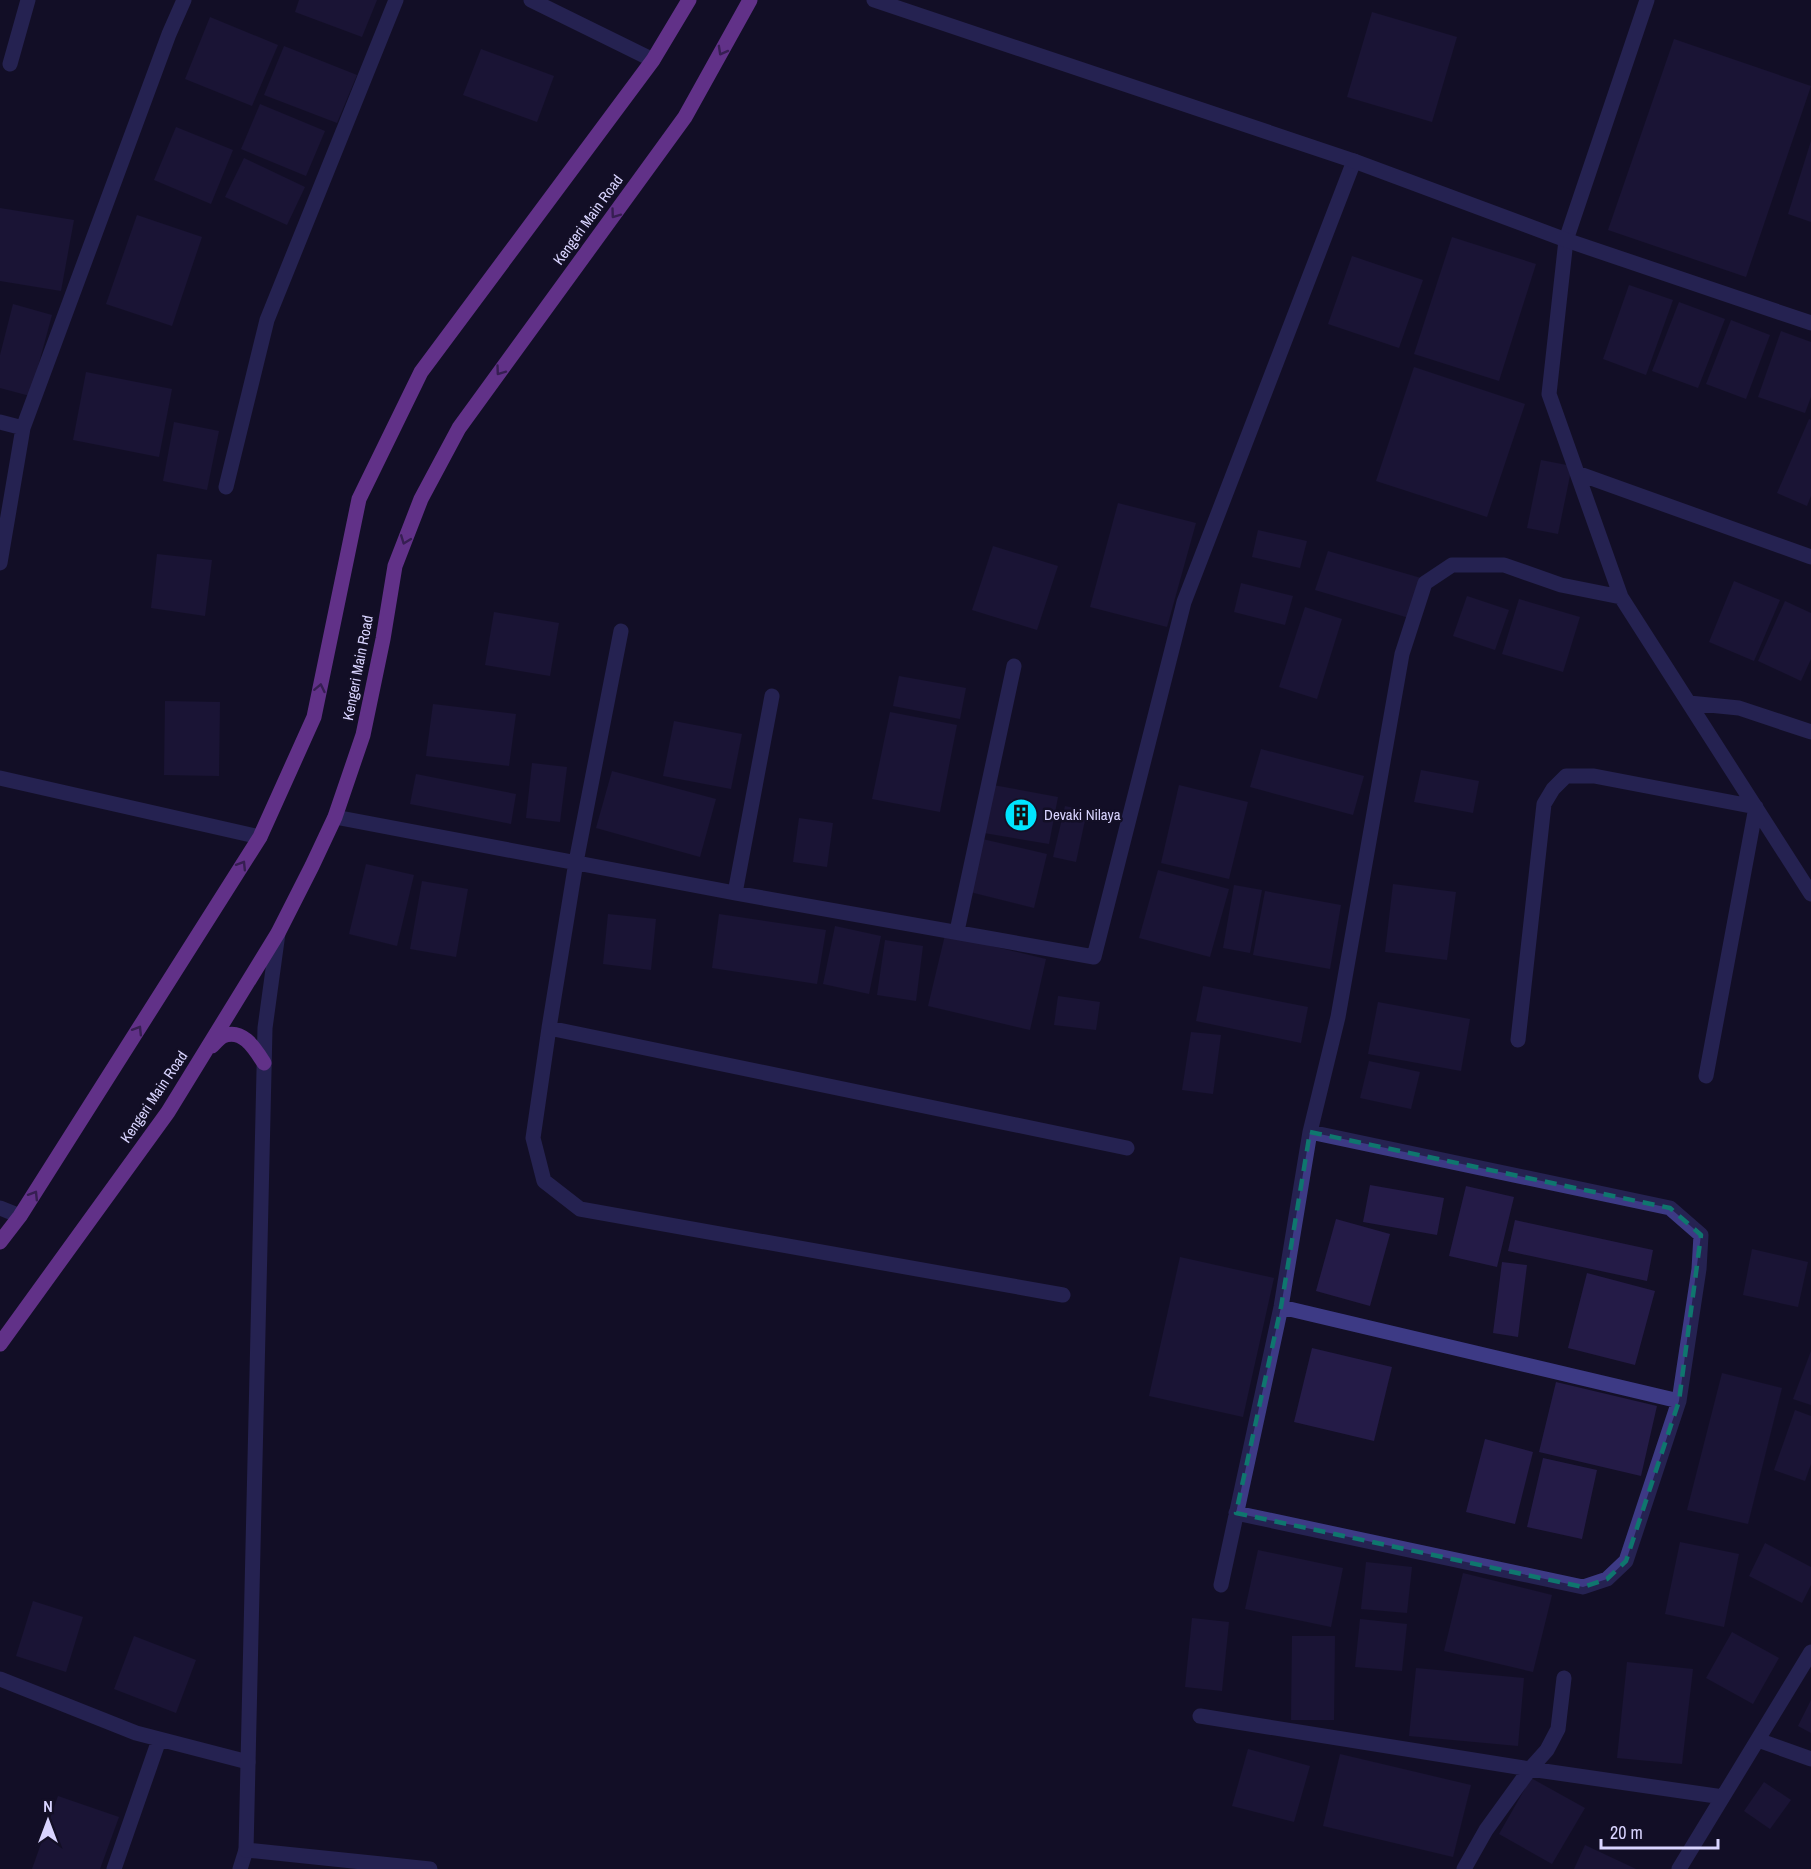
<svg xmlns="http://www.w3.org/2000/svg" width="1811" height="1869" font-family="'Archivo Narrow',sans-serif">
  <rect width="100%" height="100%" fill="#130f26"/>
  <path fill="#241b47" d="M299 0H377L362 37 295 12Z
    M1372 12 1457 37 1432 122 1347 97Z
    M210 17 278 45 252 106 185 79Z
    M1674 39 1811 86 1746 277 1608 230Z
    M284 46 357 75 337 123 264 95Z
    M481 49 554 76 537 122 463 95Z
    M260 104 325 131 306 176 241 149Z
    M176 127 233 150 211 204 154 180Z
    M1811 141V222L1788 214Z
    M244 158 305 187 287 225 225 197Z
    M0 208 74 220 61 291 0 281Z
    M137 215 202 237 172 326 106 304Z
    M1452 237 1536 264 1499 381 1414 354Z
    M1352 256 1423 280 1399 348 1328 324Z
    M1629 285 1673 300 1646 375 1603 359Z
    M1679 302 1725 319 1698 388 1652 371Z
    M13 304 52 315 30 396 0 388V355Z
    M1731 320 1770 335 1746 399 1706 384Z
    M1781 331 1811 342V397L1805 413 1758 397Z
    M1414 367 1525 404 1487 517 1376 481Z
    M86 372 172 389 159 457 73 440Z
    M1809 419 1811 420V496L1807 506 1777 493Z
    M174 422 219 431 207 490 163 481Z
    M1541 460 1572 466 1558 534 1527 528Z
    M1118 503 1196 523 1167 627 1090 607Z
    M1258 530 1307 541 1300 568 1252 557Z
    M993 546 1058 566 1037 630 972 610Z
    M1328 551 1421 578 1409 618 1315 590Z
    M157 554 212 560 205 616 151 608Z
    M1734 581 1780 600 1754 661 1709 642Z
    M1241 583 1293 596 1285 625 1234 612Z
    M1467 596 1509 610 1495 650 1453 636Z
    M1519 599 1580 617 1563 672 1502 654Z
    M1785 601 1811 613V659L1801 681 1758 661Z
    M1305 607 1342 619 1317 699 1279 687Z
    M494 612 559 623 550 676 485 665Z
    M899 676 966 688 960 719 893 706Z
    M165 701 220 702 219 776 164 775Z
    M433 704 516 714 509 766 426 756Z
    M890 712 957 725 940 812 872 799Z
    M674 721 742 734 731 789 663 776Z
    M1261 749 1364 776 1353 815 1250 787Z
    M532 763 567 767 560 822 526 818Z
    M1421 770 1479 781 1473 813 1414 802Z
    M612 771 716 799 700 857 596 828Z
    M416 774 516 794 511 824 410 804Z
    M993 785 1058 797 1049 844 984 833Z
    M1179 785 1248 802 1229 879 1161 863Z
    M1065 806 1087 811 1076 862 1053 857Z
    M799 818 833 823 827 867 793 862Z
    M978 838 1047 854 1034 908 966 891Z
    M366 864 414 875 397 946 349 934Z
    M1158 870 1229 889 1210 957 1139 938Z
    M422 881 468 889 456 957 410 949Z
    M1393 884 1456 892 1447 960 1385 952Z
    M1234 885 1262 890 1250 953 1223 948Z
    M1265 891 1341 905 1330 969 1253 955Z
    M608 914 656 919 651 970 603 964Z
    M719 914 826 930 817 984 712 968Z
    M835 926 881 936 869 994 823 984Z
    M945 935 1046 959 1030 1030 928 1006Z
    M885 940 923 946 916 1001 877 995Z
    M1203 986 1308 1007 1301 1043 1196 1021Z
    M1058 996 1100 1002 1096 1030 1054 1025Z
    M1378 1002 1470 1019 1461 1071 1368 1054Z
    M1191 1032 1221 1035 1213 1094 1182 1090Z
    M1369 1061 1420 1072 1411 1109 1360 1098Z
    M1370 1185 1444 1198 1437 1235 1363 1222Z
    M1466 1186 1514 1197 1497 1267 1449 1256Z
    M1336 1219 1390 1234 1370 1306 1316 1291Z
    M1515 1220 1653 1250 1647 1281 1508 1251Z
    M1752 1249 1808 1262 1798 1307 1743 1295Z
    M1180 1257 1274 1278 1243 1417 1149 1396Z
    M1502 1262 1527 1265 1518 1337 1493 1333Z
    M1587 1273 1655 1291 1635 1365 1568 1348Z
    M1312 1348 1392 1367 1374 1441 1294 1422Z
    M1811 1351V1405L1793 1399Z
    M1722 1373 1782 1388 1748 1524 1687 1510Z
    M1556 1382 1657 1406 1641 1476 1539 1452Z
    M1795 1410 1811 1416V1464L1805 1481 1774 1470Z
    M1485 1439 1533 1452 1515 1524 1466 1512Z
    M1543 1458 1597 1470 1582 1539 1527 1527Z
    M1680 1542 1739 1554 1724 1627 1665 1614Z
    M1765 1543 1811 1567V1585L1802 1603 1749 1576Z
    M1258 1550 1343 1568 1331 1627 1245 1609Z
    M1366 1562 1412 1567 1407 1613 1361 1609Z
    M1463 1573 1552 1595 1533 1672 1444 1651Z
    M33 1601 83 1617 66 1672 16 1656Z
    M1192 1618 1229 1622 1222 1691 1185 1687Z
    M1360 1619 1407 1624 1402 1671 1355 1667Z
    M1732 1632 1779 1658 1753 1704 1706 1678Z
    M134 1636 196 1660 176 1713 114 1689Z
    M1292 1636H1335L1334 1720H1291Z
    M1627 1662 1693 1669 1682 1764 1617 1758Z
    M1416 1668 1524 1678 1518 1746 1409 1736Z
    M1811 1700V1733L1798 1726Z
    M1248 1749 1310 1766 1294 1822 1232 1806Z
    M1340 1754 1471 1785 1453 1857 1323 1826Z
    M1531 1778 1585 1808 1552 1864 1499 1834Z
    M1764 1782 1791 1800 1770 1829 1744 1811Z
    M58 1796 119 1817 100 1869H32Z
    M1585 1845 1636 1869H1574Z"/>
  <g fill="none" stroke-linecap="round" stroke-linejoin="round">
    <path stroke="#3d3a85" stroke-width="15" d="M531 0 653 60
      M1647 0 1566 240 1549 394 1621 597 1811 894
      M10 64 28 0
      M0 422 23 428
      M1577 473 1811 557
      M226 487 267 320 396 0
      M0 563 23 428 169 34 184 0
      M621 631 576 862 549 1028 1127 1148
      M1689 703 1739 708 1811 732
      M0 778 260 837
      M335 817 735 893 1094 957 1184 602 1354 161
      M735 893 772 696
      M957 931 1014 666
      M549 1028 533 1138 544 1181 580 1209 1063 1295
      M1518 1040 1544 804 1553 789 1566 776H1594L1756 807 1706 1076
      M0 1208 20 1216
      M1281 1307 1679 1401
      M1236 1513 1583 1587 1607 1579 1626 1561 1679 1401 1699 1269 1701 1235 1670 1208 1310 1132
      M1221 1585 1281 1307 1310 1132 1338 1017 1402 654 1425 583 1452 565H1504L1561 585 1621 597
      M0 1679 136 1733 248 1762
      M1200 1716 1530 1769 1723 1797
      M1758 1740 1811 1759
      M114 1869 159 1740
      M240 1869 246 1850
      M1464 1869 1486 1830 1530 1769 1547 1750 1558 1729 1564 1678
      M1679 1869 1811 1652"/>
    <path stroke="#3d3a85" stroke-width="15" d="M874 0 1354 161 1566 240 1811 323
      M278 933 265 1028 246 1850 430 1869"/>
    <path stroke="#c25bff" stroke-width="15" d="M212 1046C215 1043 219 1038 223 1036 243 1028 255 1049 264 1063
      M0 1242 20 1216 260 837 314 717 359 499 421 372 653 60 689 0
      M0 1344 168 1112 278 933 312 866 335 817 363 735 383 639 395 566 421 499 459 428 685 117 750 0"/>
  </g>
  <defs><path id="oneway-chevron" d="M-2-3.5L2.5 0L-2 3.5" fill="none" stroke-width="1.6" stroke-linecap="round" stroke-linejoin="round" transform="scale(1.5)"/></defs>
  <g stroke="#623188">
    <use href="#oneway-chevron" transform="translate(722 51) rotate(119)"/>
    <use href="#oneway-chevron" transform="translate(615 214) rotate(126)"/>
    <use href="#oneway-chevron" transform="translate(500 371) rotate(126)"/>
    <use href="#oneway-chevron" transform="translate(405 540) rotate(111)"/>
    <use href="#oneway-chevron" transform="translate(320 688) rotate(-78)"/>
    <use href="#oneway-chevron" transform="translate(242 865) rotate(-58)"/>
    <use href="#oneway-chevron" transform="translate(138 1030) rotate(-58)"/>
    <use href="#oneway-chevron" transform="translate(34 1195) rotate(-58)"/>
  </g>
  <path d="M0 0H1811V1869H0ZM1310 1132 1670 1208 1701 1235 1679 1401 1626 1561 1607 1579 1583 1587 1236 1513 1281 1307Z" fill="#130f26" fill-opacity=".55" fill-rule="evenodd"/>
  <path fill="none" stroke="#0f766e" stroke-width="4.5" stroke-dasharray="12 8" stroke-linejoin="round" d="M1310 1132 1670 1208 1701 1235 1679 1401 1626 1561 1607 1579 1583 1587 1236 1513 1281 1307Z"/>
  <defs>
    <g id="building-disc" transform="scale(1.725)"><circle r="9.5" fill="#00e5ff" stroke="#130f26"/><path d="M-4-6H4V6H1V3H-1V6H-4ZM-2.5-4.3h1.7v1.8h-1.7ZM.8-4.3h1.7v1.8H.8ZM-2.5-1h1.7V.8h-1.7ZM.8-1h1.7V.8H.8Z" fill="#111"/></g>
  </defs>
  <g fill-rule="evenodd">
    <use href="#building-disc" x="1021" y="815"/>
  </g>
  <g text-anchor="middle" stroke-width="5" stroke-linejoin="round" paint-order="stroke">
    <g font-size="15" fill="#d9d4ff" stroke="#130f26">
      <text transform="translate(588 220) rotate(-54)" y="5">Kengeri Main Road</text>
      <text transform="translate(358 668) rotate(-79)" y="5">Kengeri Main Road</text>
      <text transform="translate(154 1097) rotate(-56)" y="5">Kengeri Main Road</text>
    </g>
    <g font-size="15" fill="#d9d4ff" stroke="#130f26" text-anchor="start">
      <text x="1044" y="820">Devaki Nilaya</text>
    </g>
  </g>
  <g transform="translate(48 1821)" stroke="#130f26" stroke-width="4.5" paint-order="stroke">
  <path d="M0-4.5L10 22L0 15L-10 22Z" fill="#d9d4ff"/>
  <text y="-9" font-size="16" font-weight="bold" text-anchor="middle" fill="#d9d4ff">N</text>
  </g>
  <path d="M1601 1839v9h117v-9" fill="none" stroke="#d9d4ff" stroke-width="3"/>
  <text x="1610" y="1839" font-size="18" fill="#d9d4ff" stroke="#130f26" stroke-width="4.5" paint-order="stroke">20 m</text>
</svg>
